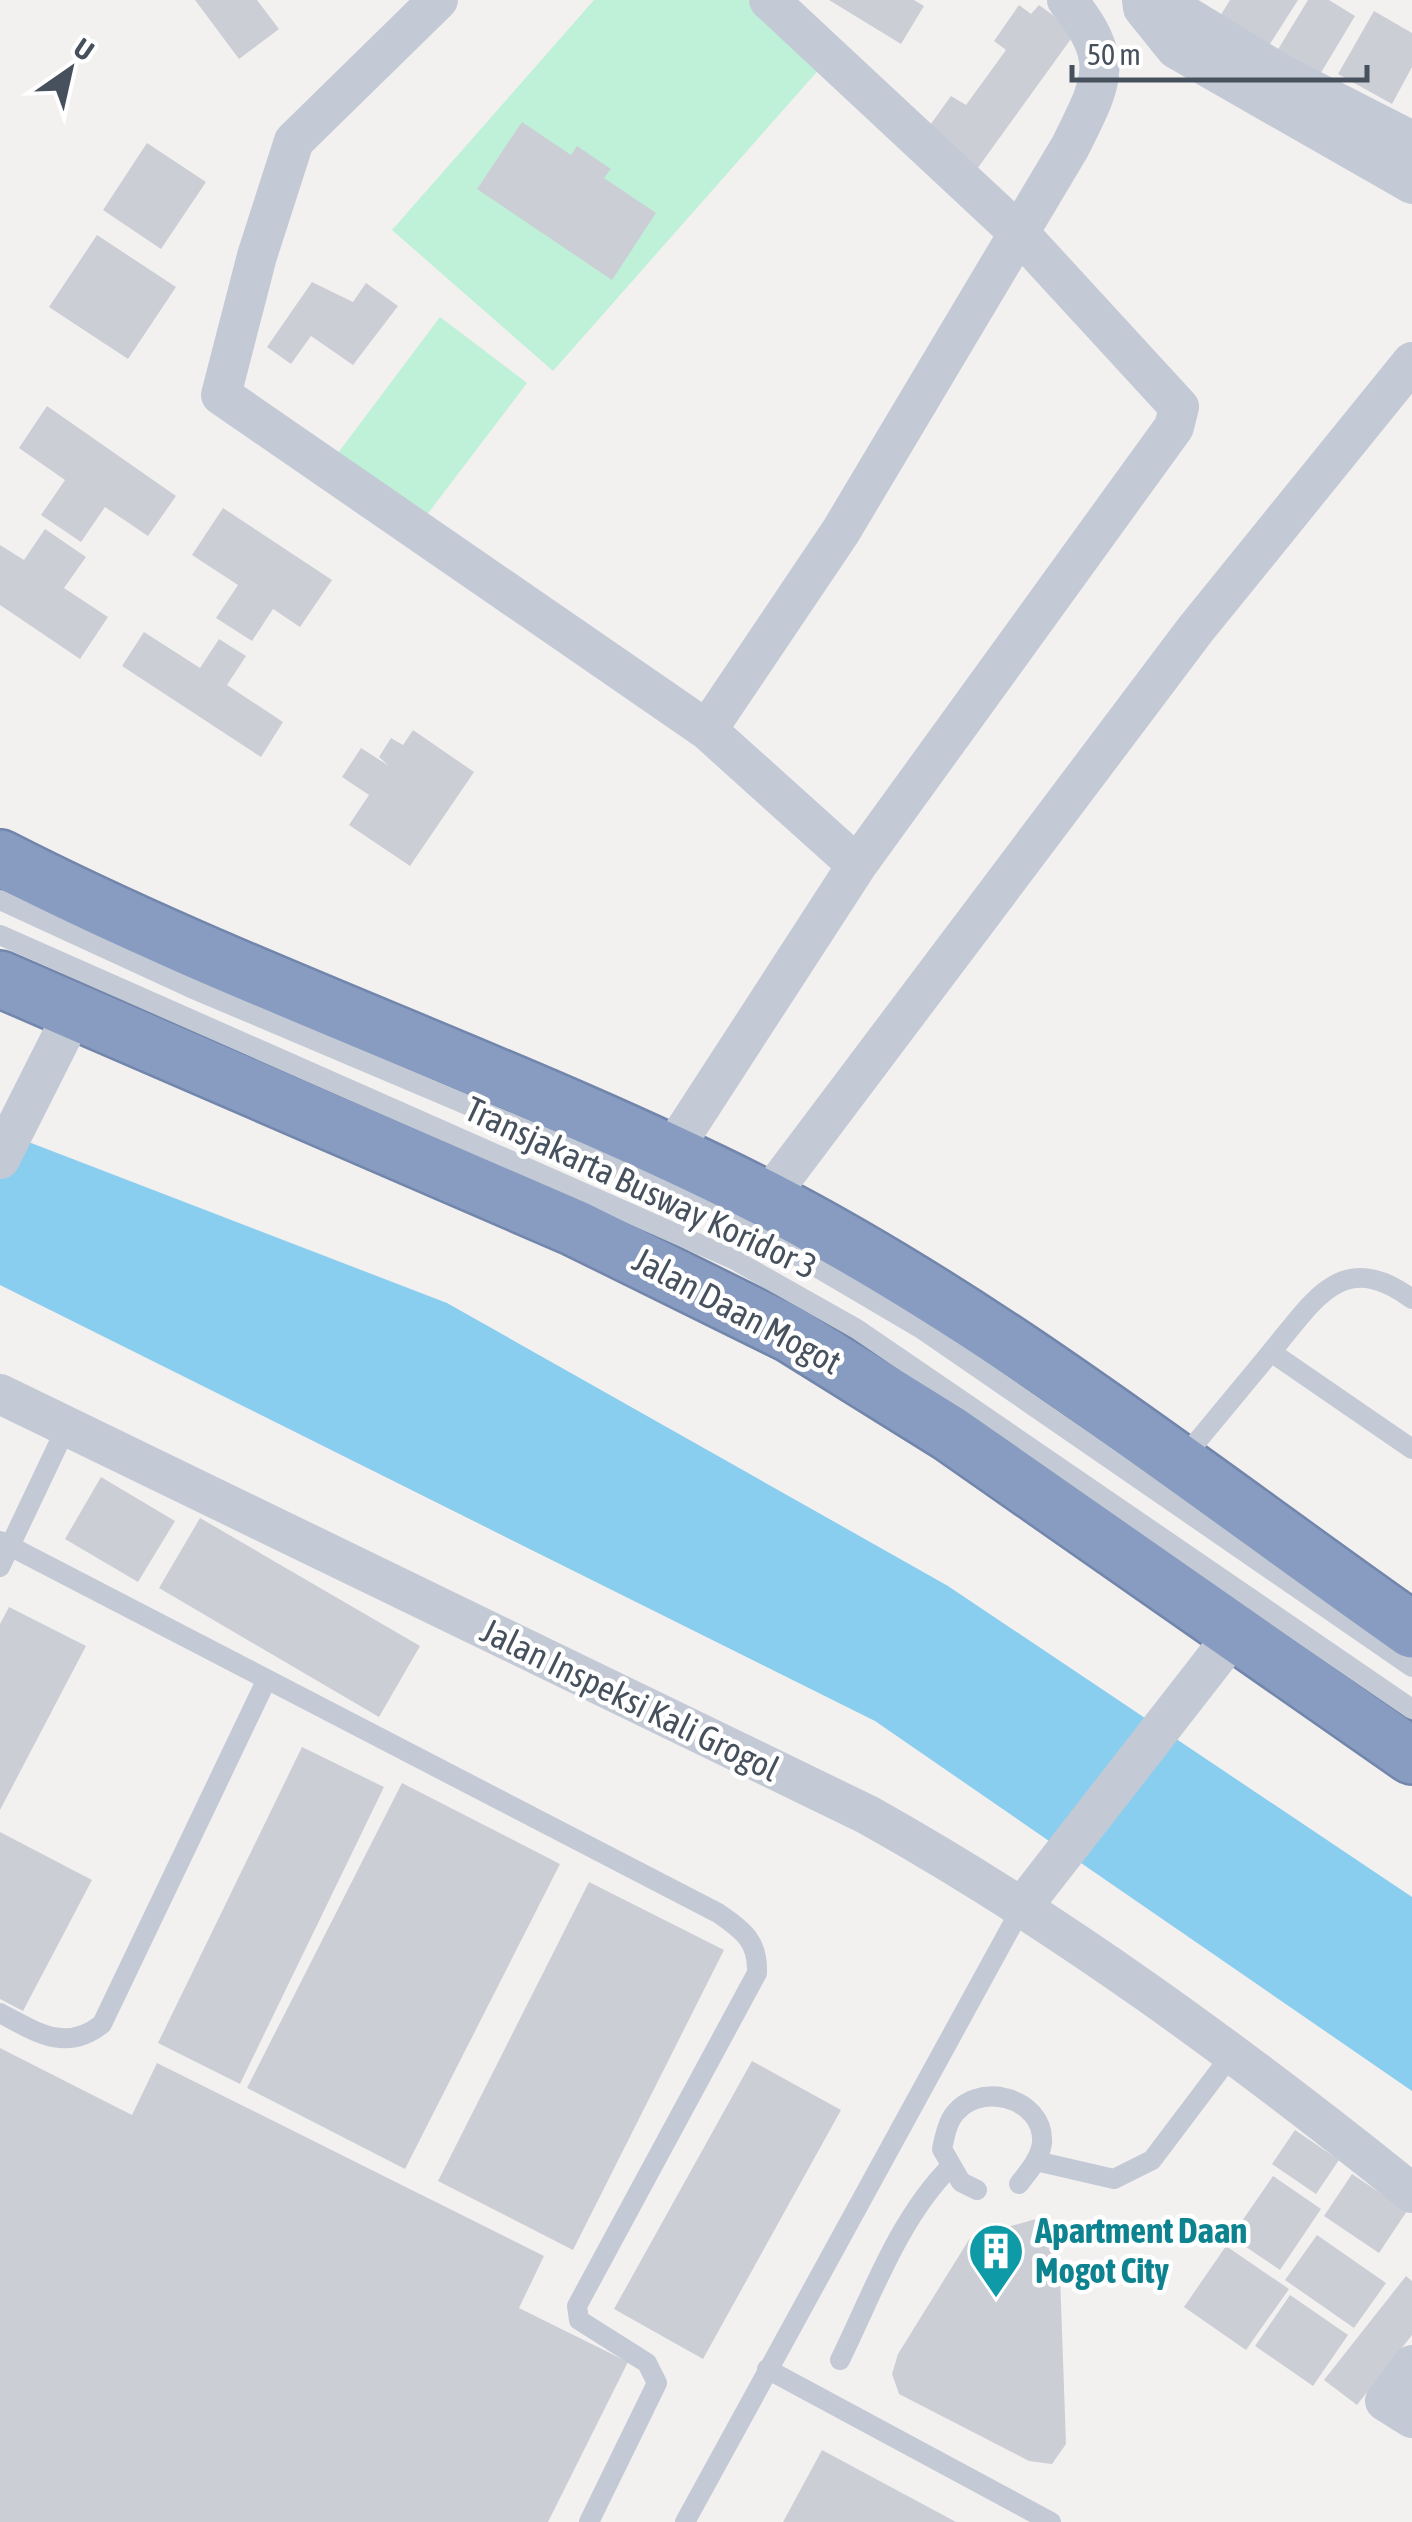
<svg xmlns="http://www.w3.org/2000/svg" width="1412" height="2522" font-family="'Asap Condensed',sans-serif">
  <rect width="100%" height="100%" fill="#f3f0f0"/>
  <path fill="#bef1d8" d="M594 0H748L822 66 553 371 392 230Z
    M440 317 527 383 407 541 320 477Z"/>
  <path fill="#8aceef" d="M0 1131 447 1303 948 1586 1412 1897V2091L875 1721 0 1285Z"/>
  <path fill="#ccced6" d="M195 0H257L279 29 239 59Z
    M829 0H914L924 6 901 44Z
    M1230 0H1298L1265 52 1217 21Z
    M1308 0H1329L1355 16 1319 76 1277 51Z
    M1019 5 1031 14 1039 5 1076 32 972 176 923 135 951 96 966 105 1006 50 994 41Z
    M1374 11 1412 33V67L1392 104 1338 74Z
    M522 122 571 155 577 146 611 169 604 178 656 213 612 280 477 189Z
    M147 143 206 182 161 249 103 210Z
    M97 235 176 287 128 359 49 307Z
    M312 282 353 302 366 283 398 306 353 365 311 336 291 364 267 347Z
    M47 406 176 496 148 536 105 507 81 542 41 515 65 480 19 448Z
    M223 508 332 580 300 627 273 609 252 641 216 618 238 585 192 555Z
    M45 529 86 557 64 588 108 617 80 659 0 605V545L24 560Z
    M144 632 200 668 219 639 246 656 227 685 283 722 261 757 122 666Z
    M413 730 474 772 410 866 349 825 369 795 342 777 361 748 389 766 379 757 391 738 403 745Z
    M101 1477 175 1521 138 1582 65 1539Z
    M200 1518 420 1646 379 1717 159 1588Z
    M9 1607 86 1646 0 1810V1624Z
    M302 1747 384 1787 240 2084 158 2043Z
    M402 1783 560 1864 405 2169 247 2088Z
    M0 1832 92 1880 23 2011 0 1999Z
    M589 1882 724 1950 573 2250 438 2181Z
    M0 2048 132 2115 157 2063 544 2256 519 2308 628 2362 548 2522H0Z
    M752 2061 841 2110 703 2359 614 2309Z
    M1295 2130 1339 2160 1316 2194 1272 2164Z
    M1352 2174 1407 2211 1379 2253 1324 2216Z
    M1273 2176 1321 2209 1280 2270 1231 2237Z
    M1046 2216 1058 2227 1059 2246 1066 2444 1052 2464 1029 2461 899 2394 892 2374 898 2354 970 2238Z
    M1317 2235 1386 2283 1354 2328 1285 2280Z
    M1226 2246 1289 2289 1246 2350 1184 2307Z
    M1406 2276 1412 2281V2335L1357 2405 1324 2380Z
    M1290 2295 1348 2335 1313 2386 1255 2346Z
    M822 2450 956 2522H783Z"/>
  <g fill="none" stroke-linecap="round" stroke-linejoin="round">
    <g stroke="#7286ac" stroke-width="60">
      <path id="highway" d="M0 858C248 985 515 1072 764 1198 995 1317 1200 1481 1412 1630
        M0 979 575 1228 790 1334 949 1433 1412 1756"/>
    </g>
    <path stroke="#c3cad5" stroke-width="20" d="M0 900 191 988 680 1195 784 1248 923 1330 1412 1667
      M0 935 733 1259 857 1329 1412 1709
      M1271 1352C1314 1301 1342 1247 1412 1299
      M1180 1462 1271 1352 1412 1449
      M0 1541 718 1913C744 1931 758 1941 757 1973L577 2306 579 2320 647 2363 657 2383 589 2522
      M0 1567 66 1428
      M0 2013C36 2032 66 2053 102 2024L266 1681
      M1036 2161 1114 2179 1152 2160 1232 2054
      M977 2190 961 2182 942 2149C944 2140 946 2128 951 2119 975 2078 1045 2097 1042 2143 1040 2159 1028 2172 1019 2184
      M840 2360C872 2295 898 2220 950 2167
      M767 2369 1051 2522
      M685 2522 1022 1907"/>
    <path stroke="#c3cad5" stroke-width="40" d="M438 0 294 141 257 256 221 395 707 730
      M769 0 1020 234 1179 407 1174 427 857 865
      M1142 0 1143 8 1176 49 1412 184
      M1160 0 1281 74 1412 141
      M671 1152 857 865 707 730 841 531 1070 147C1102 82 1117 61 1067 0
      M0 1159 74 1012
      M766 1200 1195 630 1412 362
      M0 1394 868 1815C1061 1923 1240 2055 1412 2193
      M1022 1907 1236 1632
      M1412 2365 1385 2401 1412 2418"/>
    <use href="#highway" stroke="#879cc0" stroke-width="55"/>
  </g>
  <defs>
    <g id="building-pin" transform="scale(2.875)"><path d="M0 17L-7.5 6A9.5 9.5 0 1 1 7.5 6Z" fill="#0f9aa8" stroke="#fff"/><path d="M-4-6H4V6H1V3H-1V6H-4ZM-2.5-4.3h1.7v1.8h-1.7ZM.8-4.3h1.7v1.8H.8ZM-2.5-1h1.7V.8h-1.7ZM.8-1h1.7V.8H.8Z" fill="#fff"/></g>
  </defs>
  <g fill-rule="evenodd">
    <use href="#building-pin" x="996" y="2251"/>
  </g>
  <g text-anchor="middle" stroke-width="9" stroke-linejoin="round" paint-order="stroke">
    <g font-size="35" fill="#47515e" stroke="#fff">
      <text transform="translate(641 1188) rotate(25)" y="12">Transjakarta Busway Koridor 3</text>
      <text transform="translate(737 1311) rotate(28)" y="12">Jalan Daan Mogot</text>
      <text transform="translate(630 1700) rotate(26)" y="12">Jalan Inspeksi Kali Grogol</text>
    </g>
    <g font-size="35" font-weight="bold" fill="#0d838f" stroke="#fff" text-anchor="start">
      <text x="1035" y="2243">Apartment Daan<tspan x="1035" dy="40">Mogot City</tspan></text>
    </g>
  </g>
  <g transform="translate(70 70) rotate(34)" stroke="#ffffff" stroke-width="8" paint-order="stroke">
  <path d="M0-8L18 38L0 25L-18 38Z" fill="#47515e"/>
  <text y="-15" font-size="28" font-weight="bold" text-anchor="middle" fill="#47515e">U</text>
  </g>
  <path d="M1072 65v15h295v-15" fill="none" stroke="#47515e" stroke-width="5"/>
  <text x="1087" y="65" font-size="30" fill="#47515e" stroke="#ffffff" stroke-width="8" paint-order="stroke">50 m</text>
</svg>
